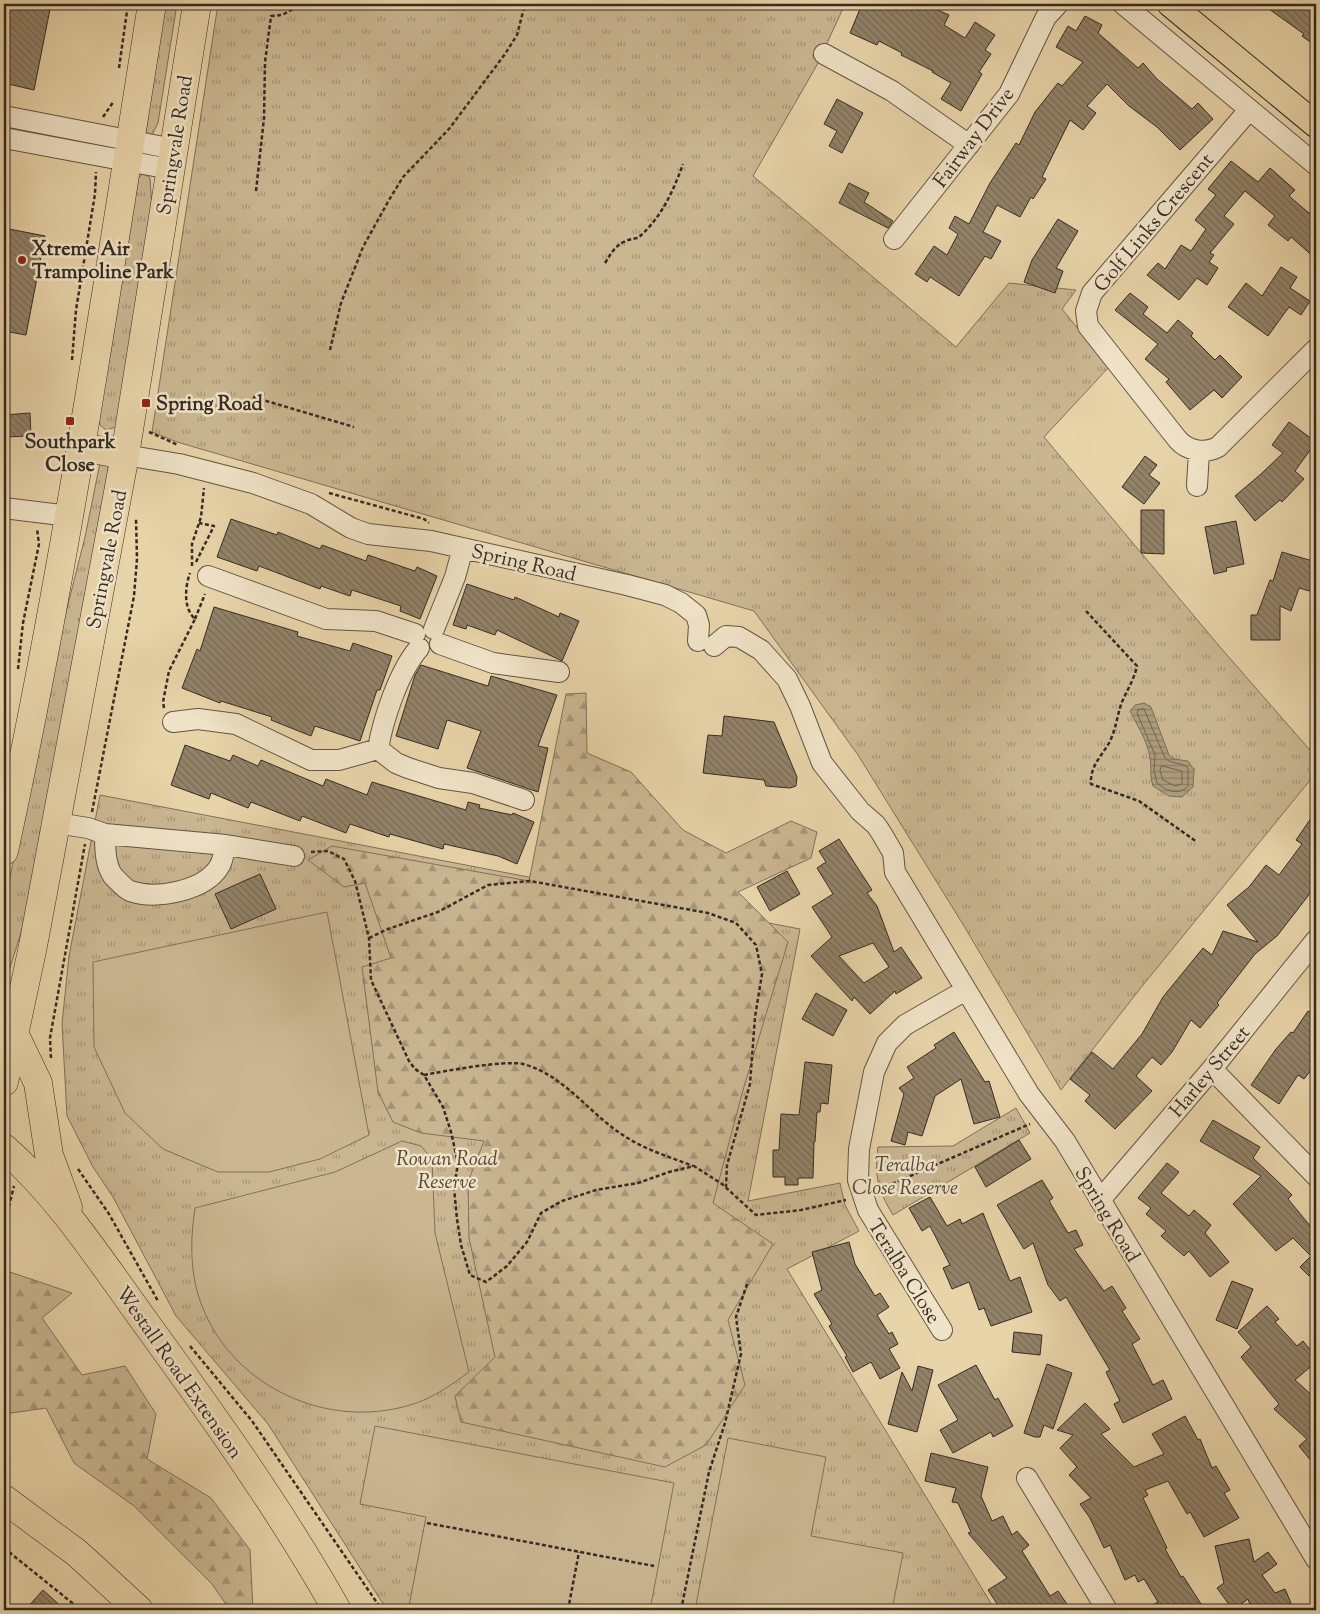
<svg xmlns="http://www.w3.org/2000/svg" width="1320" height="1614" font-family="'Sorts Mill Goudy',serif">
  <defs>
    <pattern id="grass-tufts" width="24" height="20" patternUnits="userSpaceOnUse" patternTransform="scale(1.25)"><rect width="24" height="20" fill="#cab792"/><path d="M3 7l-1-3M5 7V3M7 7l1-3M15 17l-1-3M17 17v-4M19 17l1-3" fill="none" stroke="#a59577"/></pattern>
    <pattern id="forest-firs" width="22" height="20" patternUnits="userSpaceOnUse" patternTransform="scale(1.25)"><rect width="22" height="20" fill="#cab792"/><path d="M5 1l3.5 6h-7zM16 11l3.5 6h-7z" fill="#a59577"/></pattern>
    <pattern id="water-rules" width="6" height="5" patternUnits="userSpaceOnUse" patternTransform="scale(1.25)"><rect width="6" height="5" fill="#ab9b7b"/><path d="M0 2.5h6" fill="none" stroke="#8c7f64"/></pattern>
    <pattern id="building-back-hatch" width="6" height="6" patternUnits="userSpaceOnUse" patternTransform="scale(1.25)"><rect width="6" height="6" fill="#928369"/><path d="M-1 5l2 2M0 0l6 6M5-1l2 2" fill="none" stroke="#786b56"/></pattern>
  </defs>
  <rect width="100%" height="100%" fill="#e8d4a9"/>
  <filter id="stains"><feTurbulence type="fractalNoise" baseFrequency=".004" numOctaves="4"/><feColorMatrix values="0 0 0 0 .2 0 0 0 0 .09 0 0 0 0 .02 0 0 0 .5 -.17"/></filter>
  <radialGradient id="worn" r=".72"><stop offset=".6" stop-color="#630" stop-opacity="0"/><stop offset="1" stop-color="#630" stop-opacity=".3"/></radialGradient>
  <path fill="url(#grass-tufts)" stroke="#80715a" d="M164 4H177L158 123 152 135 146 134V131Z
    M218 4H845L817 65 753 176 956 347 1009 283 1076 290 1062 309 1109 367 1044 437 1220 647 1316 757V773L1143 985 1061 1090 964 926 858 755 754 611 177 442 152 432Z
    M144 173 150 178 152 208 116 427 106 430 100 425 99 420 137 179Z
    M100 463H110L24 923 4 987V906L60 636 85 537Z
    M100 795 800 929 748 1201 840 1183 845 1205 859 1231 787 1269 995 1610H387L268 1424 176 1316 113 1197 93 1167 67 1116 62 1024 69 956Z
    M1016 1108 1030 1133 893 1215C878 1190 874 1177 878 1147L953 1146Z"/>
  <path fill="url(#forest-firs)" stroke="#80715a" d="M586 693 587 753 631 772 683 830 726 853 791 821 817 832 811 858 738 892 788 942 743 1090 713 1203 773 1244 728 1320 745 1385 706 1445 665 1467 461 1422 455 1396 495 1357 469 1238 468 1182 484 1141 421 1133 393 1122 378 1092 362 967 391 958 365 883 344 887 308 860 332 846 529 881 566 694Z
    M4 1270 72 1293 42 1318 82 1375 125 1366 156 1414 147 1459 211 1498 250 1550 253 1610H230L212 1584 134 1506 74 1463 46 1408 11 1413 4 1408Z"/>
  <path fill="#cab792" stroke="#80715a" d="M327 912 369 1135 320 1159 269 1172H218L163 1149 125 1113 94 1047 93 962Z
    M402 1141 421 1146 432 1159 435 1233 469 1372C451 1385 432 1399 410 1405 321 1432 219 1380 196 1287 190 1260 191 1235 195 1208L335 1172Z
    M375 1426 674 1483 650 1610H433L409 1606 426 1517 360 1504Z
    M728 1438 826 1457 811 1536 903 1553 892 1610H695Z"/>
  <path fill="url(#water-rules)" stroke="#7c6e58" d="M1144 703 1151 707 1169 755 1174 759 1188 761 1194 770 1193 787 1182 797 1169 796 1153 786C1149 774 1152 769 1150 758 1148 742 1137 725 1130 711L1135 705Z"/>
  <g fill="none" stroke-linecap="round" stroke-linejoin="round">
    <path stroke="#70634f" stroke-width="1" d="M1144 709 1165 758C1172 765 1183 762 1188 768V786C1179 796 1166 791 1157 783L1154 771 1155 755 1137 713 1138 710Z
      M1162 766 1182 771V784L1175 786 1163 780 1160 771Z"/>
  </g>
  <path fill="url(#building-back-hatch)" stroke="#352b23" fill-rule="evenodd" d="M4 4H51L34 90 4 83Z
    M862 4H924L949 15 944 25 965 38 975 22 995 35 985 50 991 54 979 72 982 74 961 111 941 99 951 83 932 72 933 71 901 55 902 53 879 41 877 45 850 33Z
    M1262 4H1311L1316 8V46L1302 36 1304 34Z
    M1085 16 1102 25 1098 33 1138 68 1143 63 1157 79 1192 109 1198 103 1213 119 1180 150 1157 127 1129 106 1107 84 1087 106 1096 113 1083 130 1070 120 1042 177 1046 179 1033 199 1031 197 1020 217 997 205 983 232 1001 241 991 259 985 256 959 296 930 277 927 282 915 274 934 246 947 255 958 234 949 228 955 216 969 224 990 183 1016 143 1019 145 1035 112 1058 83 1062 86 1083 62 1056 47 1068 26 1076 31Z
    M837 99 863 113 842 153 829 146 837 131 824 124Z
    M1231 161 1258 182 1270 168 1295 190 1289 196 1316 219V259L1291 237 1288 241 1268 225 1275 216 1245 191 1224 216 1234 224 1210 253 1214 255 1209 262 1218 268 1207 285 1197 278 1179 300 1147 275 1158 263 1165 269 1181 245 1191 251 1206 229 1195 220 1216 195 1208 189Z
    M849 183 869 193 864 202 893 221 888 228 839 203Z
    M1058 219 1078 231 1056 268 1063 271 1055 293 1024 282 1032 260Z
    M4 228 45 236 26 335 4 331Z
    M1281 267 1297 277 1290 288 1310 301 1301 315 1289 307 1268 336 1228 307 1246 283 1262 296Z
    M1130 293 1148 307 1143 314 1167 333 1178 320 1193 333 1191 336 1215 360 1220 355 1242 377 1222 398 1214 390 1190 410 1166 382 1169 379 1145 359 1158 344 1115 310Z
    M30 413 31 436 4 437V415Z
    M1289 422 1316 442 1295 471 1304 479 1282 502 1280 500 1255 521 1235 496 1261 474 1283 453 1272 445Z
    M1145 456 1157 465 1149 475 1160 483 1144 504 1122 487Z
    M1141 510H1164V554L1141 553Z
    M231 519 277 535 278 532 320 549 322 545 366 561 368 555 415 571 417 567 437 576 420 619 400 611 401 606 352 590 350 596 321 586 320 589 259 566 257 571 217 557Z
    M1236 521 1244 564 1226 568 1227 571 1214 574 1205 527Z
    M1282 552 1316 562V593L1299 588 1291 611 1280 606V640H1251V615H1257L1270 580 1273 581Z
    M467 584 514 600 515 597 559 617 560 613 579 621 562 661 497 630 495 635 467 625 466 629 453 625Z
    M214 607 298 632 297 636 350 651 353 643 392 656 380 690H377L360 741 315 726 311 736 271 720 272 717 221 701 220 703 182 688 197 649 200 651Z
    M421 665 488 686 491 676 557 695 538 746 548 748 538 792 467 768 481 731 447 720 438 749 396 736 415 675Z
    M724 716 774 722 797 777 796 786 790 788 766 786 764 780 703 773 708 735 722 736Z
    M185 745 230 761 233 755 258 766 261 760 323 786 326 779 367 795 372 782 466 810 468 802 480 805 479 808 512 815 513 813 534 822 517 864 498 856 444 844 443 849 390 834 389 837 350 824 346 833 302 816 300 821 251 802 248 808 211 793 209 799 171 785Z
    M1316 811V882L1308 896 1277 936 1255 954 1217 1003 1219 1005 1200 1028 1191 1020 1172 1052 1161 1065 1152 1057 1136 1076 1152 1091 1115 1129 1085 1101 1090 1095 1070 1079 1092 1052 1113 1069 1142 1034 1163 997 1203 948 1212 955 1223 931 1258 942 1227 905 1249 887 1266 865 1279 875 1302 844 1296 840Z
    M839 839 872 890 867 893 877 906 894 952 901 947 922 978 896 994 895 991 870 1014 854 997 852 1001 811 956 832 937 812 907 833 894 817 868 826 862 819 851ZM873 943 889 967 864 983 839 956Z
    M787 871 800 894 770 911 757 887Z
    M260 874 276 909 231 929 215 894Z
    M816 993 847 1010 833 1036 802 1019Z
    M1308 1011 1316 1017V1064L1304 1079 1298 1075 1279 1104 1251 1085 1276 1049 1291 1032 1293 1033Z
    M954 1032 985 1082 989 1081 1000 1117 974 1124 961 1079 935 1096 922 1136 908 1132 905 1145 891 1141 904 1094 899 1088 914 1078 907 1067 936 1048 934 1045Z
    M805 1062 832 1065 828 1104 821 1103 820 1112H817L815 1142H814L813 1178H798V1185H785V1177H773V1150H779L781 1114 799 1115Z
    M1213 1120 1260 1147 1253 1158 1292 1195 1288 1199 1316 1233V1268L1309 1276 1300 1267 1311 1256 1293 1238 1276 1251 1233 1204 1261 1176 1200 1141Z
    M1019 1140 1031 1159 986 1187 975 1167Z
    M1167 1163 1179 1172 1161 1193 1189 1216 1194 1210 1211 1225 1205 1233 1229 1262 1210 1277 1189 1251 1184 1256 1161 1236 1166 1231 1146 1214 1151 1208 1138 1198Z
    M1042 1180 1053 1198 1049 1201 1068 1233 1076 1230 1083 1245 1074 1249 1104 1291 1112 1286 1126 1308 1122 1311 1140 1339 1132 1344 1153 1385 1163 1380 1172 1399 1123 1423 1114 1404 1120 1401 1106 1372 1110 1370 1066 1297 1060 1301 1048 1285 1033 1243 1024 1249 997 1205Z
    M930 1197 947 1226 960 1219 962 1224 983 1213 1010 1281 1020 1277 1032 1312 991 1326 984 1308 979 1310 969 1282 952 1289 943 1268 950 1265 930 1226 922 1231 909 1208Z
    M849 1242 855 1264 875 1296 880 1293 889 1307 877 1315 889 1334 892 1332 898 1344 889 1349 900 1368 880 1379 871 1362 853 1372 845 1357 847 1356 829 1326 832 1324 814 1294 822 1290 812 1252Z
    M1232 1281 1253 1289 1237 1329 1216 1320Z
    M1267 1306 1279 1319 1275 1322 1297 1346 1303 1341 1316 1357V1362L1295 1380 1316 1399V1467L1299 1446 1307 1439 1274 1409 1279 1404 1241 1357 1251 1347 1238 1332Z
    M1014 1332 1042 1335 1040 1355 1012 1352Z
    M1047 1364 1072 1373 1053 1429 1044 1425 1040 1437H1035L1024 1433Z
    M976 1365 995 1400 998 1398 1013 1426 993 1437 991 1432 953 1453 940 1430 958 1420 938 1385Z
    M918 1366 933 1370 917 1432 888 1424 902 1372 912 1391Z
    M1085 1403 1110 1429 1101 1434 1134 1467 1164 1454 1152 1434 1185 1416 1198 1440 1200 1439 1212 1468 1216 1466 1230 1490 1224 1493 1239 1518 1204 1537 1190 1512 1187 1514 1168 1481 1145 1490 1148 1495 1143 1498 1167 1548 1165 1549 1181 1577 1183 1576 1205 1610H1143L1158 1602 1144 1579 1138 1582 1135 1575 1125 1580 1110 1545 1104 1548 1090 1518 1080 1504 1091 1498 1069 1475 1077 1467 1060 1448 1073 1435 1057 1430Z
    M931 1453 988 1467 981 1496 992 1521 1003 1516 1012 1535 1017 1531 1029 1545 1022 1551 1050 1596 1058 1591 1071 1610H1001L988 1590 1007 1578 968 1533 971 1532 958 1503 952 1502 956 1488 925 1481Z
    M1249 1539 1254 1562 1268 1552 1277 1564 1262 1575 1275 1593 1285 1589 1291 1603 1284 1606 1286 1610H1252L1248 1599 1233 1610 1217 1588 1224 1583 1215 1546Z
    M43 1590 65 1610H25Z"/>
  <g fill="none" stroke-linecap="round" stroke-linejoin="round">
    <g stroke="#625544" stroke-width="22">
      <path id="minor" d="M1123 4 1316 165
        M824 54 892 91 969 145
        M1249 110 1092 293 1086 311 1088 326 1178 440C1188 451 1205 454 1218 447L1316 349
        M4 116 174 149
        M4 138 170 169
        M894 239 1009 94 1046 17 1058 4
        M125 455 179 464 253 483 311 504 351 528 368 534 431 541 627 585 665 595 681 603 696 615 699 625 698 641
        M1197 486 1199 451
        M4 508 69 516
        M208 576 326 619 376 621 415 634
        M434 629 455 577 463 548
        M440 644 493 663 559 672
        M714 646 726 636 739 637 761 650 787 679 800 706 822 763 860 811 876 825 882 834 893 853 895 872 1029 1094 1065 1141 1316 1559
        M173 722 198 719 236 724 311 760H339L378 749
        M378 749 396 763 408 768 439 778 473 783 524 800
        M378 749C383 719 399 671 419 648
        M56 823 88 828 105 834 226 845 294 856
        M105 834C105 847 105 865 113 876 117 880 125 889 130 891 156 900 204 891 219 867 223 861 224 851 226 845
        M1212 1069 1316 1176
        M1100 1200 1212 1069 1316 940
        M942 1330 868 1210 858 1180 859 1149 874 1072 887 1043 905 1025 966 990
        M1027 1478 1107 1610"/>
    </g>
    <g stroke="#352b23" stroke-width="27">
      <path id="major" d="M1170 4 1316 125"/>
    </g>
    <g stroke="#352b23" stroke-width="29">
      <path id="highway" d="M81 447 125 455
        M4 851C65 571 107 287 152 4
        M14 1033 38 1083 49 1155 68 1207
        M4 1082 33 946 125 455 197 4
        M4 1148C58 1195 98 1257 140 1315 209 1410 279 1507 337 1610
        M4 1499 77 1553 139 1610"/>
    </g>
    <path stroke="#352b23" stroke-width="2.5" stroke-dasharray="4 2.5" stroke-linecap="butt" d="M119 68 128 4
      M103 117 114 101
      M256 191 264 118 265 62 271 16 282 15 293 9
      M605 263C614 248 620 240 638 238 661 218 673 192 683 164
      M330 350 341 303 363 247 389 200 403 177 449 129 505 54 517 35 525 4
      M72 360 76 310 95 194 96 172
      M253 397 354 427
      M149 432 178 445
      M329 493 424 519 429 523
      M196 562 214 526 199 523
      M192 566V544L201 517 204 488
      M1086 611 1137 666C1134 680 1127 690 1122 702 1117 715 1116 730 1109 743 1101 757 1090 766 1091 784L1139 801 1197 842
      M195 619 205 594
      M18 669 23 623 39 544 37 529
      M164 708 163 702 169 671 195 619C183 608 185 587 190 573
      M92 812 134 596 137 559 136 519
      M311 852 328 851 344 859 355 881 369 938 371 980 409 1061 415 1069 424 1075 443 1107 451 1132 458 1163 454 1188 457 1219 461 1245 470 1275 486 1282 507 1266 527 1242 541 1213 562 1201 596 1190 638 1183 669 1172 694 1166 722 1184 756 1215 801 1210 846 1200
      M369 938 388 929 438 912 488 885 530 881 708 913 736 923 756 945 762 974 755 1017 750 1084 727 1165 726 1187
      M51 1058 50 1038 85 844
      M424 1075C445 1071 504 1060 523 1064 565 1075 591 1116 626 1137 646 1150 670 1157 693 1166
      M78 1169 109 1214 158 1301
      M880 1189 1030 1124
      M4 1226 14 1186
      M190 1346 252 1421 382 1610
      M427 1523 654 1566
      M4 1548 81 1610
      M568 1610 579 1552
      M681 1610 709 1472 725 1423 741 1354 736 1317 748 1281"/>
    <use href="#minor" stroke="#f0e3c7" stroke-width="20"/>
    <use href="#major" stroke="#e8d4a9" stroke-width="25"/>
    <use href="#highway" stroke="#e8d4a9" stroke-width="28"/>
  </g>
  <g fill="#8f2418" stroke="#f0e3c7" stroke-width="2">
    <circle cx="22" cy="260" r="5"/>
    <rect x="141" y="398" width="10" height="10" rx="2.5"/>
    <rect x="65" y="416" width="10" height="10" rx="2.5"/>
  </g>
  <g text-anchor="middle" stroke-width="5" stroke-linejoin="round" paint-order="stroke">
    <g font-size="20" fill="#352b23" stroke="#f0e3c7">
      <text transform="translate(973 137) rotate(-53)" y="7">Fairway Drive</text>
      <text transform="translate(174 145) rotate(-81)" y="7">Springvale Road</text>
      <text transform="translate(1153 222) rotate(-50)" y="7">Golf Links Crescent</text>
      <text transform="translate(106 559) rotate(-79)" y="7">Springvale Road</text>
      <text transform="translate(524 562) rotate(13)" y="7">Spring Road</text>
      <text transform="translate(1209 1071) rotate(-50)" y="7">Harley Street</text>
      <text transform="translate(1108 1214) rotate(59)" y="7">Spring Road</text>
      <text transform="translate(905 1271) rotate(58)" y="7">Teralba Close</text>
      <text transform="translate(180 1372) rotate(55)" y="7">Westall Road Extension</text>
    </g>
    <g font-size="20" font-weight="bold" fill="#352b23" stroke="#f0e3c7" text-anchor="start">
      <text x="32" y="255">Xtreme Air<tspan x="32" dy="23">Trampoline Park</tspan></text>
      <text x="156" y="410">Spring Road</text>
      <text x="70" y="448" text-anchor="middle">Southpark<tspan x="70" dy="23">Close</tspan></text>
    </g>
    <g font-size="20" font-style="italic" fill="#534739" stroke="#f0e3c7">
      <text x="447" y="1165">Rowan Road<tspan x="447" dy="23">Reserve</tspan></text>
      <text x="905" y="1171">Teralba<tspan x="905" dy="23">Close Reserve</tspan></text>
    </g>
  </g>
  <rect width="1320" height="1614" fill="none" stroke="#e8d4a9" stroke-width="20"/>
  <rect x="5" y="5" width="1310" height="1604" fill="none" stroke="#352b23" stroke-width="2.5"/>
  <rect x="10" y="10" width="1300" height="1594" fill="none" stroke="#352b23"/>
  <rect width="100%" height="100%" filter="url(#stains)"/>
  <rect width="100%" height="100%" fill="url(#worn)"/>
</svg>
